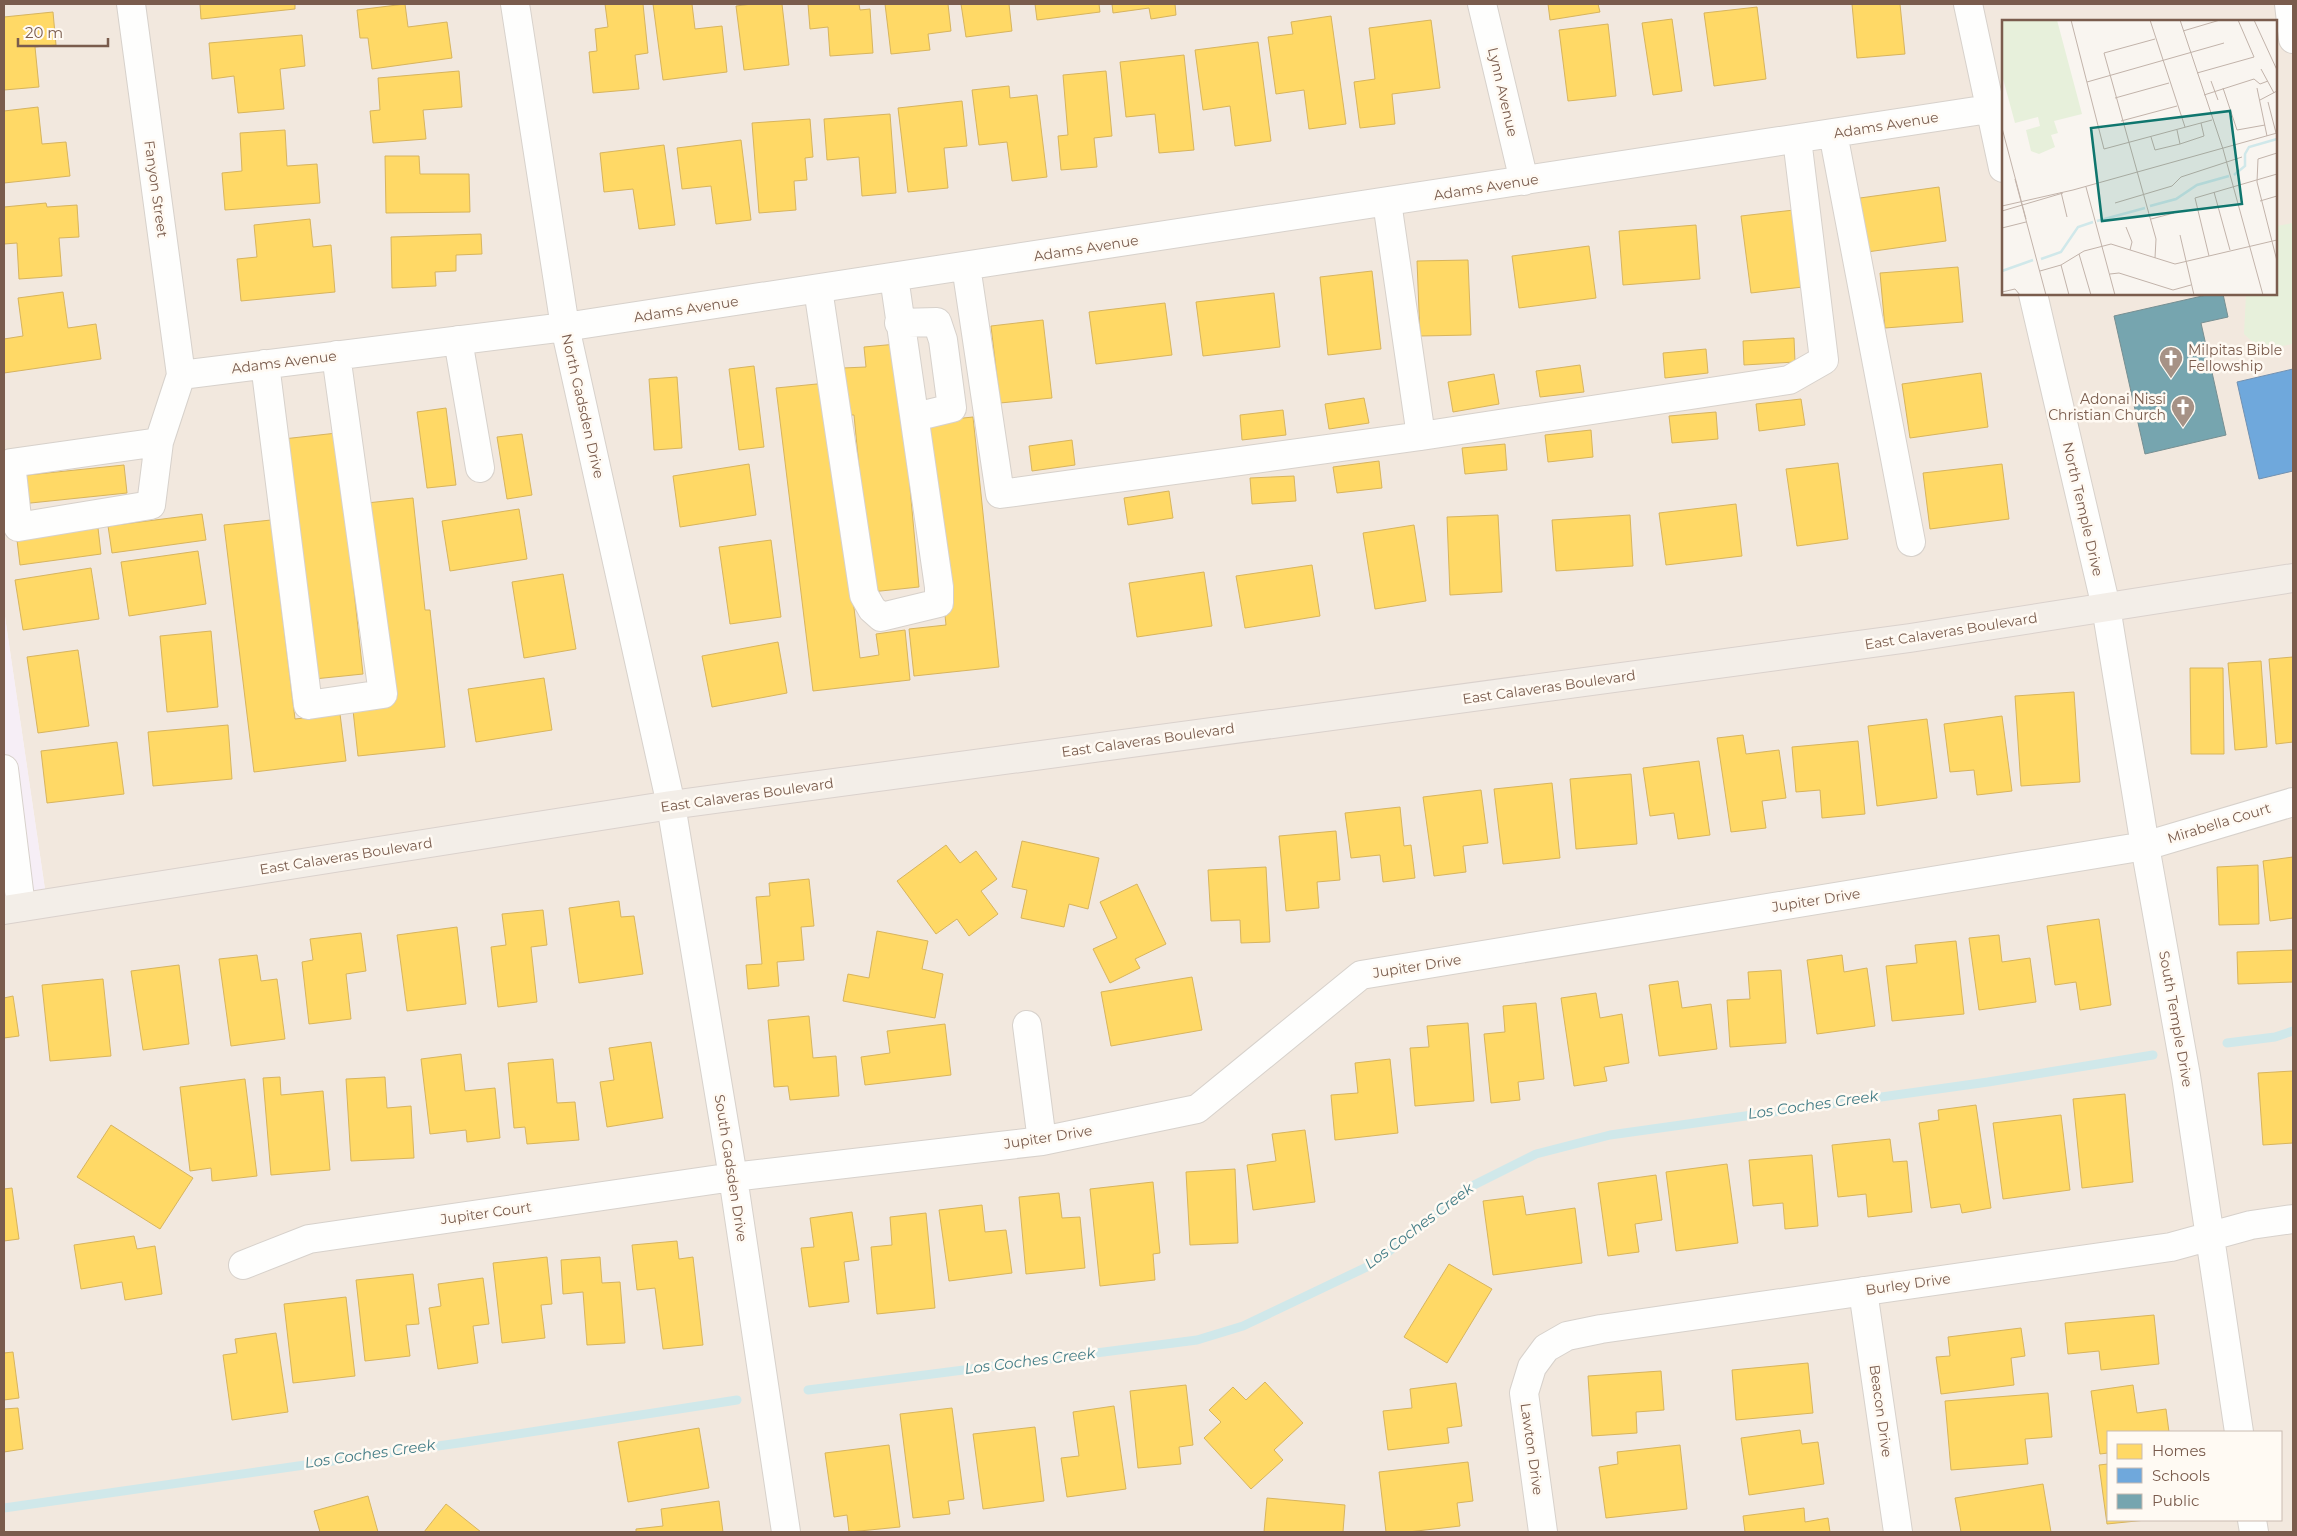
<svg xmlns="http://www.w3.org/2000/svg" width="2297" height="1536" font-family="Montserrat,sans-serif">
  <rect width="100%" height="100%" fill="#f9f5f0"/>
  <path fill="#f2e8de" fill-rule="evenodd" d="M4 4H2293V1532H4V910L47 903 4 610ZM2003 21H2276V294H2003ZM2108 1432H2281V1520H2108Z"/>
  <path fill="#f6eef6" d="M4 610 47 903 4 910Z"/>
  <path fill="#e7f0db" d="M2293 223V344L2261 350 2244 334 2246 294H2276V226Z"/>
  <path fill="#ffd966" stroke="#d7b45e" d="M200 4H295V9L201 19Z
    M405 4 408 27 447 22 452 58 372 69 368 38H360L357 10Z
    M605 4H643L648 53 635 55 639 89 593 93 589 52 597 51 595 29 608 27Z
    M653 4H692L695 29 722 26 727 72 663 80Z
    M752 4H786H782L789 65 744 70 736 6Z
    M808 4H859L860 10 870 9 873 53 830 56 828 27 810 29Z
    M885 4H948L951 31 928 34 930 50 891 54Z
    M961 4H1009L1012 31 966 37Z
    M1035 4H1099L1100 12 1037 20Z
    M1112 4H1175L1176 15 1151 19 1149 8 1113 13Z
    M1548 4H1598L1600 12 1550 20Z
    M1852 4H1900L1905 54 1857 58Z
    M1757 7 1766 79 1714 86 1704 13Z
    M53 12 56 45 35 47 39 87 4 90V17Z
    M1331 16 1346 124 1309 129 1304 90 1276 94 1268 37 1293 34 1291 22Z
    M1672 19 1682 91 1653 95 1642 23Z
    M1431 20 1440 88 1392 94 1395 124 1360 128 1354 82 1375 79 1369 28Z
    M1608 24 1616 96 1568 101 1559 30Z
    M302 35 305 66 280 69 284 109 238 113 234 76 212 79 209 43Z
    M1258 42 1271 141 1235 146 1230 106 1203 110 1195 50Z
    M1184 55 1194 150 1159 153 1155 114 1126 117 1120 62Z
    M459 71 462 107 423 110 426 139 373 143 370 111 380 110 378 78Z
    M1106 71 1112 136 1094 138 1097 167 1061 170 1058 136 1068 135 1063 75Z
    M1009 86 1010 98 1037 95 1047 177 1012 181 1007 142 979 145 972 90Z
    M962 101 967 146 944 148 948 188 908 192 898 108Z
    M38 107 42 144 66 142 70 176 4 183V111Z
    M890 114 896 193 862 196 859 157 827 160 824 119Z
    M810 119 813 157 805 158 807 180 794 181 796 210 759 213 752 123Z
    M285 130 287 166 317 164 320 203 225 210 222 173 242 171 240 133Z
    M741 140 751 220 716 224 711 186 682 189 677 148Z
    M664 145 675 225 639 229 633 189 604 192 600 153Z
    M385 156H419L420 174H469L470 212 386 213Z
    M1939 187 1946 241 1867 252 1860 198Z
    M46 203 47 207 77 205 79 237 59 238 62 276 19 279 17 243 4 244V207Z
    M1794 210 1803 287 1751 293 1741 216Z
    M310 219 313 247 331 245 335 292 241 301 237 259 257 257 254 225Z
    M1696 225 1700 279 1623 285 1619 231Z
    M481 234 482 254 456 255V271L435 272 436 286 392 288 391 237Z
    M1589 246 1596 298 1519 308 1512 256Z
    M1468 260 1471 335 1420 336 1417 261Z
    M1958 267 1963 322 1885 328 1880 273Z
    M1372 271 1381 349 1328 355 1320 277Z
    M63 292 68 328 96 324 101 359 4 373V339L23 336 18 298Z
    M1274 293 1280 347 1203 356 1196 302Z
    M1165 303 1172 355 1096 364 1089 312Z
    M1043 320 1052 398 1000 403 991 326Z
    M1794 338 1795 362 1744 365 1743 341Z
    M897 344 919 587 871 592 854 415H847L843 368 866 367 864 347Z
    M1706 349 1708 373 1665 378 1663 353Z
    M1580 365 1584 392 1540 397 1536 371Z
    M754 366 764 447 739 450 729 369Z
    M1981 373 1988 427 1910 438 1902 384Z
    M1494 374 1499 404 1453 412 1448 382Z
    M677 377 682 448 654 450 649 379Z
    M827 383 860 658 879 655 876 634 905 630 910 680 813 691 776 388Z
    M1364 398 1369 423 1329 429 1325 404Z
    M1801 399 1805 425 1759 431 1756 404Z
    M446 408 456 485 427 488 417 412Z
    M1283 410 1286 435 1242 440 1240 415Z
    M1716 412 1718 439 1672 443 1669 416Z
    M973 417 999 667 914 676 909 629 946 625 925 422Z
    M1591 430 1593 457 1548 462 1545 435Z
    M337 433 363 674 314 679 283 439Z
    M522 434 532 495 507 499 497 437Z
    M1072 440 1075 465 1032 471 1029 446Z
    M1505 444 1507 470 1465 474 1462 448Z
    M1379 461 1382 488 1337 493 1333 467Z
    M1838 463 1848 539 1797 546 1786 469Z
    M749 464 756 515 680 527 673 476Z
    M2002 464 2009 519 1930 529 1923 473Z
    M124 465 127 493 21 504 18 476Z
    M1294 476 1296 501 1252 504 1250 478Z
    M1169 491 1173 518 1128 525 1124 498Z
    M413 498 425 610H430L445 747 358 756 353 710 389 707 367 503Z
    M1736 504 1742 556 1666 565 1659 513Z
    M519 509 527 559 450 571 442 521Z
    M202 514 206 540 112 553 108 526Z
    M1498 515 1502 592 1450 595 1447 517Z
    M1630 515 1633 566 1556 571 1552 520Z
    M271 520 295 719 340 714 346 761 254 772 224 525Z
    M1414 525 1426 601 1375 609 1363 533Z
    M98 528 101 554 20 565 17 540Z
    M771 540 781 617 730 624 719 547Z
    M198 551 206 604 129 616 121 562Z
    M1312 565 1320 616 1245 628 1236 576Z
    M91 568 99 619 23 630 15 580Z
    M1204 572 1212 626 1137 637 1129 583Z
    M563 574 576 649 524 658 512 582Z
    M211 631 218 707 167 712 160 636Z
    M778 642 787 693 712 707 702 656Z
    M78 650 89 726 38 733 27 657Z
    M2293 657V742L2276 744 2269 659Z
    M2261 661 2267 747 2235 750 2228 663Z
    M2190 668H2223L2224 754H2191Z
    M544 678 552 730 476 742 468 689Z
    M2074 692 2080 782 2021 786 2015 696Z
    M2002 716 2012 791 1977 795 1974 770 1950 772 1944 724Z
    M1927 719 1937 798 1877 806 1868 726Z
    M228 725 232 779 153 786 148 732Z
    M1743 735 1746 754 1779 750 1786 798 1762 801 1766 828 1731 832 1717 738Z
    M1858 741 1865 814 1822 818 1820 790 1796 792 1792 747Z
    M117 742 124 794 47 803 41 751Z
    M1699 761 1710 835 1678 839 1674 813 1650 816 1643 768Z
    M1631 774 1637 844 1576 849 1570 779Z
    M1552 783 1560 858 1503 864 1494 789Z
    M1481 790 1488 843 1463 846 1466 872 1434 876 1423 797Z
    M1400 807 1404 846 1411 845 1415 878 1383 882 1380 855 1351 858 1345 813Z
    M1336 831 1340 880 1317 882 1319 908 1286 911 1279 836Z
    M1022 841 1099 858 1088 909 1069 904 1064 927 1021 918 1027 890 1012 887Z
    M946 845 960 863 976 851 997 879 981 891 998 914 969 936 957 919 936 934 897 881Z
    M2293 857V918L2270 921 2263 861Z
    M2258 865 2259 924 2219 925 2217 867Z
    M1266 867 1270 942 1241 943 1240 920 1211 921 1208 870Z
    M809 879 814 926 801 927 804 960 777 962 779 986 748 989 746 965 762 964 756 897 770 896 769 883Z
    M1137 884 1166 944 1135 959 1140 968 1110 983 1093 949 1117 938 1100 902Z
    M619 901 621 917 634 916 643 974 579 983 569 908Z
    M543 910 547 945 531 947 537 1002 498 1007 491 947 506 945 502 914Z
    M2099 919 2111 1005 2080 1010 2076 982 2055 985 2047 926Z
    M457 927 466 1004 407 1011 397 935Z
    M877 931 928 941 922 969 943 974 935 1018 843 1001 848 974 869 978Z
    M361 933 366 971 346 974 351 1019 309 1024 302 962 313 960 310 939Z
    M1999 935 2002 962 2030 958 2036 1002 1979 1010 1969 938Z
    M1956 941 1964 1014 1892 1021 1886 966 1917 963 1915 945Z
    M2293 950V982L2238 984 2237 952Z
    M257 955 261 981 277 979 285 1039 231 1046 219 959Z
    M1842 955 1844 972 1867 968 1875 1026 1817 1034 1807 960Z
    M179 965 189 1044 143 1050 131 971Z
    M1781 970 1786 1043 1730 1047 1727 1000 1750 999 1748 972Z
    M1192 977 1202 1030 1111 1046 1101 992Z
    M103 979 111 1056 50 1061 42 985Z
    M1678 981 1682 1008 1711 1004 1717 1049 1659 1056 1649 985Z
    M1596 993 1600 1018 1622 1014 1629 1063 1604 1067 1607 1081 1574 1086 1561 998Z
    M13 996 19 1036 4 1038V998Z
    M1536 1003 1544 1079 1518 1082 1520 1100 1491 1103 1484 1034 1505 1032 1503 1006Z
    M809 1016 813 1058 836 1056 839 1096 790 1100 788 1086 774 1087 768 1020Z
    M1468 1023 1474 1101 1415 1106 1410 1048 1429 1047 1427 1026Z
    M945 1024 951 1075 865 1085 861 1057 890 1053 887 1031Z
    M651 1042 663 1118 607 1127 600 1082 614 1080 609 1048Z
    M461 1054 465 1091 495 1088 500 1138 467 1142 466 1130 430 1134 421 1059Z
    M553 1059 557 1103 575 1102 579 1140 527 1144 525 1127 514 1128 508 1063Z
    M1390 1059 1398 1133 1335 1140 1331 1095 1358 1093 1355 1063Z
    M2293 1071V1143L2263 1145 2258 1073Z
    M280 1077 281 1095 323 1091 330 1170 271 1175 263 1078Z
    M385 1077 387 1108 411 1106 414 1158 351 1161 346 1079Z
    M245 1079 257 1176 212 1181 211 1168 190 1171 180 1087Z
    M2125 1094 2133 1182 2082 1188 2073 1099Z
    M1976 1105 1991 1208 1962 1213 1960 1204 1931 1208 1919 1123 1939 1120 1938 1110Z
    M2061 1115 2070 1190 2003 1199 1993 1123Z
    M111 1125 193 1178 160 1229 77 1177Z
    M1305 1130 1315 1202 1253 1210 1247 1165 1276 1161 1272 1134Z
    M1890 1139 1893 1162 1907 1161 1912 1212 1868 1217 1866 1194 1838 1197 1832 1145Z
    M1812 1155 1818 1226 1785 1229 1783 1203 1753 1206 1749 1160Z
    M1727 1164 1738 1243 1676 1251 1666 1172Z
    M1235 1169 1238 1243 1190 1245 1186 1172Z
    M1656 1175 1662 1220 1635 1224 1639 1252 1608 1256 1598 1183Z
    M1153 1182 1160 1253 1153 1254 1155 1280 1100 1286 1090 1189Z
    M12 1188 19 1239 4 1241V1189Z
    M1059 1193 1062 1218 1080 1217 1085 1268 1026 1274 1019 1197Z
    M1523 1196 1526 1215 1575 1208 1582 1263 1493 1275 1483 1201Z
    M982 1205 985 1232 1006 1230 1012 1273 949 1281 939 1210Z
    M852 1212 859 1260 844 1262 849 1302 809 1307 801 1248 814 1247 810 1218Z
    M926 1213 935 1308 877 1314 871 1247 892 1245 890 1217Z
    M134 1236 137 1249 155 1246 162 1294 125 1300 122 1282 81 1289 74 1245Z
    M677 1241 679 1259 693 1257 703 1345 663 1349 655 1288 637 1290 632 1245Z
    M547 1257 552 1304 541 1305 545 1338 502 1343 493 1263Z
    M600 1257 602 1283 620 1282 625 1343 587 1345 583 1292 563 1294 561 1260Z
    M1449 1264 1492 1289 1447 1363 1404 1337Z
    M413 1274 419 1324 406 1325 410 1356 365 1361 356 1280Z
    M483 1278 489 1324 473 1326 478 1363 438 1369 429 1308 441 1306 438 1284Z
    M346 1297 355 1376 293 1383 284 1304Z
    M2154 1315 2159 1364 2101 1370 2099 1351 2068 1354 2065 1323Z
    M2021 1328 2025 1356 2011 1358 2014 1385 1941 1394 1936 1357 1950 1356 1948 1337Z
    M276 1333 288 1412 232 1420 223 1355 237 1353 235 1339Z
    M13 1352 19 1398 4 1400V1353Z
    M1808 1363 1813 1413 1736 1420 1732 1370Z
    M1661 1371 1664 1410 1636 1412 1637 1433 1592 1436 1588 1376Z
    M1265 1382 1303 1423 1274 1450 1283 1460 1251 1489 1204 1438 1221 1422 1209 1410 1233 1387 1246 1400Z
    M1456 1383 1462 1426 1447 1428 1449 1443 1388 1450 1383 1411 1412 1408 1410 1389Z
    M1186 1385 1193 1445 1179 1447 1181 1464 1138 1468 1130 1391Z
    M2133 1385 2137 1413 2166 1409 2169 1432H2108V1453L2100 1454 2091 1391Z
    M2048 1393 2052 1437 2025 1439 2028 1464 1951 1470 1945 1401Z
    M1114 1406 1126 1489 1067 1497 1061 1458 1079 1456 1073 1412Z
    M18 1408 23 1449 4 1452V1409Z
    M952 1408 964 1499 948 1501 950 1514 913 1518 900 1414Z
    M1035 1427 1044 1501 983 1509 973 1434Z
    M699 1428 709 1488 628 1502 618 1442Z
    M1800 1430 1802 1444 1818 1442 1824 1484 1749 1495 1741 1438Z
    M889 1445 900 1527 849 1532 847 1515 834 1517 825 1453Z
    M1680 1445 1687 1509 1606 1518 1599 1467 1618 1464 1617 1452Z
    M1468 1462 1473 1501 1457 1503 1460 1526 1408 1532H1386L1379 1472Z
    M2108 1464V1520H2146L2107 1524 2099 1465Z
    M2043 1484 2051 1532H1961L1955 1498Z
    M368 1496 378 1532H320L314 1511Z
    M1267 1498 1345 1505 1343 1532H1264Z
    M719 1501 723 1532H636V1529L663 1526 661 1509Z
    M446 1504 481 1532H424Z
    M1804 1508 1805 1522 1828 1518 1830 1532H1745L1743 1516Z"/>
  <path fill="#6fa8dc" stroke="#7291b1" d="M2293 369V471L2259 479 2237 382Z"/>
  <path fill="#76a5af" stroke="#778f92" d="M2211 294H2223L2228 317 2201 323 2226 435 2145 454 2114 316Z"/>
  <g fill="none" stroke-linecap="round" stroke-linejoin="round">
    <path stroke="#d0e8ea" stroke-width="9" d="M2227 1043 2275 1037 2293 1031
      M808 1390 1197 1340 1243 1326 1373 1264 1468 1188 1536 1154 1610 1135 1988 1082 2153 1055
      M4 1508 466 1442 737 1400"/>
    <g stroke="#d7d1cb" stroke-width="30">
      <path id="minor" d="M131 4 181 375 159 442 151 505 18 527 11 463 159 442
        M515 4 565 327 671 805 733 1177 786 1532
        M1482 4 1524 181
        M1968 4 2003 168
        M2289 4 2293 39
        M1833 133 1911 542
        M966 266 1000 494 1421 436 1387 202
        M818 289 864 595 872 609 881 617 939 603V587L894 277
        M2033 294 2106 607 2145 846 2186 1076 2239 1432
        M899 323 937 322 943 340 952 408 915 417
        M458 340 480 468
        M265 364 308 705 383 694 336 355
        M181 375 565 327 1989 109
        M1421 436 1789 380 1824 360 1797 139
        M4 769 21 907
        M1027 1025 1042 1141
        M243 1265 309 1239 733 1177 1042 1141 1197 1109 1361 975 2145 846 2293 802
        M1863 1291 1898 1532
        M2252 1520 2254 1532
        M1543 1532 1524 1393 1532 1367 1546 1348 1567 1336 1601 1329 2171 1247 2251 1225 2293 1219"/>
    </g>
    <g stroke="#dad1cc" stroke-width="30">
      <path id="major" d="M4 910 671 805 1910 638 2293 578"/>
    </g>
    <use href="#minor" stroke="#fefefd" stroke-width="28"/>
    <use href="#major" stroke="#f3eee8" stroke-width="28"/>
  </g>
  <defs>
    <g id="church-pin" transform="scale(1.25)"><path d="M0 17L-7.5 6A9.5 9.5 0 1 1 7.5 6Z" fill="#a69286" stroke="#fffaf3"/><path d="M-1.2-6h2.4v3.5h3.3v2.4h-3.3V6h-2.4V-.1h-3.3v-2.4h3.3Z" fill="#fff"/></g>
  </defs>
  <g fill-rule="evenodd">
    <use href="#church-pin" x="2171" y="358"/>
    <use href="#church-pin" x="2183" y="407"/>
  </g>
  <g text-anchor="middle" stroke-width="5" stroke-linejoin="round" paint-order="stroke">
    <g font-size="14" fill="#7a5c4d" stroke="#fffaf3">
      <text transform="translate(1503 92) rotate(77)" y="5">Lynn Avenue</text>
      <text transform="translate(1886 125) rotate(-9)" y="5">Adams Avenue</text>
      <text transform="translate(1486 187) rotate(-9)" y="5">Adams Avenue</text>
      <text transform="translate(156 189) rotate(82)" y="5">Fanyon Street</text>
      <text transform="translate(1086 248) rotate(-9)" y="5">Adams Avenue</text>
      <text transform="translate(686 309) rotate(-9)" y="5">Adams Avenue</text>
      <text transform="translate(284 362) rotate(-7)" y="5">Adams Avenue</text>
      <text transform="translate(583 406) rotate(77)" y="5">North Gadsden Drive</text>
      <text transform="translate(2083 509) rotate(77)" y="5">North Temple Drive</text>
      <text transform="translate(1951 631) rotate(-9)" y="5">East Calaveras Boulevard</text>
      <text transform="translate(1549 687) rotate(-8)" y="5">East Calaveras Boulevard</text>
      <text transform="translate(1148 740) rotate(-8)" y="5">East Calaveras Boulevard</text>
      <text transform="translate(747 795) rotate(-8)" y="5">East Calaveras Boulevard</text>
      <text transform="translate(2219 823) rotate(-17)" y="5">Mirabella Court</text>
      <text transform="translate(346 856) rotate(-9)" y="5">East Calaveras Boulevard</text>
      <text transform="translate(1816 900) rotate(-9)" y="5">Jupiter Drive</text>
      <text transform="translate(1417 966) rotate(-9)" y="5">Jupiter Drive</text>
      <text transform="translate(2176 1019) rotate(80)" y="5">South Temple Drive</text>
      <text transform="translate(1048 1137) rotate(-9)" y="5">Jupiter Drive</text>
      <text transform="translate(731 1168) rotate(81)" y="5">South Gadsden Drive</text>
      <text transform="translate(486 1213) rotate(-8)" y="5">Jupiter Court</text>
      <text transform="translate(1908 1284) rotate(-8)" y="5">Burley Drive</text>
      <text transform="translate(1881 1411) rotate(82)" y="5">Beacon Drive</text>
      <text transform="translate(1532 1449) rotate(82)" y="5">Lawton Drive</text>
    </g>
    <g font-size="14" fill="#7a5c4d" stroke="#fffaf3" text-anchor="start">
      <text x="2188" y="355">Milpitas Bible<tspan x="2188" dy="16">Fellowship</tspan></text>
      <text x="2166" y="404" text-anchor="end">Adonai Nissi<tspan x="2166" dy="16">Christian Church</tspan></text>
    </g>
    <g font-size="15" font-style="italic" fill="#437c86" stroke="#fffaf3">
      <text transform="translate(1813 1105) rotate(-8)" y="5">Los Coches Creek</text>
      <text transform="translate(1419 1226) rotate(-37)" y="5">Los Coches Creek</text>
      <text transform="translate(1030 1361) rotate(-7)" y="5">Los Coches Creek</text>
      <text transform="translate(370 1454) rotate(-8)" y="5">Los Coches Creek</text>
    </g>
  </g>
  <g transform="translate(2002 20)">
    <rect width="275" height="275" fill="#f9f5f0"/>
    <path d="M0 0H55L80 94 52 101 56 113 49 115 53 127 37 134 29 131 24 110 38 106 36 97 13 103 0 55Z" fill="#e7f0db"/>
    <path fill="none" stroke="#d0e8ea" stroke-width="2.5" d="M232 155 243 146V134L247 127 275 119M148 186 174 179 195 165 227 156M95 201 143 188M39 239 59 232 76 207 91 202M0 251 31 240"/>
    <path fill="none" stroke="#c2b3aa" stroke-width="1" d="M69 0 102 129 210 100M148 0 183 107M178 0 221 129 261 275M252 0 275 50M181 11 218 0M153 19 102 33 154 219 153 238M259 49 272 73M195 53 252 37 236 0M209 61 216 80M85 62 222 23M221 68 235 110 263 105M255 68 265 116M202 75 252 59 258 64 266 61M113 78 167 63M258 80 275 71M266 82 274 113M119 101 175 86M0 108 24 199M149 117 153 130 178 124 175 110M178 124 202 116 199 103M275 133 256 139 255 162 275 241M13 159 44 275M84 167 113 275M59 172 65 197M212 172 228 230M258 181 275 176M113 183 170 166 179 157 240 137M0 186 71 170 275 113M0 191 61 173M149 199 172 193M124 207 130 222 128 230M0 208 24 202M178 215 192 275M77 234 89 275M207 236 193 178 275 154M59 245 67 275M38 251 59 245 82 231 109 224 173 244 275 220M108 254 117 253 171 270 189 265M0 272 13 269 18 275"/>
    <path fill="#0f766e" fill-opacity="0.15" stroke="#0f766e" stroke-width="2.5" d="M228 91 240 184 100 201 89 108Z"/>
    <rect width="275" height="275" fill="none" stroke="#7a5c4d" stroke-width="2.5"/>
  </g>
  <rect width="2297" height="1536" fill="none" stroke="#7a5c4d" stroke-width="10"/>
  <rect x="2107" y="1431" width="175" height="90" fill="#fffaf3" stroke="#cabbb1"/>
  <rect x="2117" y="1444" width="25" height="15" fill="#ffd966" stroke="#cabbb1"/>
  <text x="2152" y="1456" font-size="15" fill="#7a5c4d">Homes</text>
  <rect x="2117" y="1468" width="25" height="15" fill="#6fa8dc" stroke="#cabbb1"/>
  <text x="2152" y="1481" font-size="15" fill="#7a5c4d">Schools</text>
  <rect x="2117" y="1494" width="25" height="15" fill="#76a5af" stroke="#cabbb1"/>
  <text x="2152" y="1506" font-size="15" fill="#7a5c4d">Public</text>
  <path d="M18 38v8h90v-8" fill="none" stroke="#7a5c4d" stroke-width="2.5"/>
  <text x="25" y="38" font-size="15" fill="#7a5c4d" stroke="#fffaf3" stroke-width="4" paint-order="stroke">20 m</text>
</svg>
